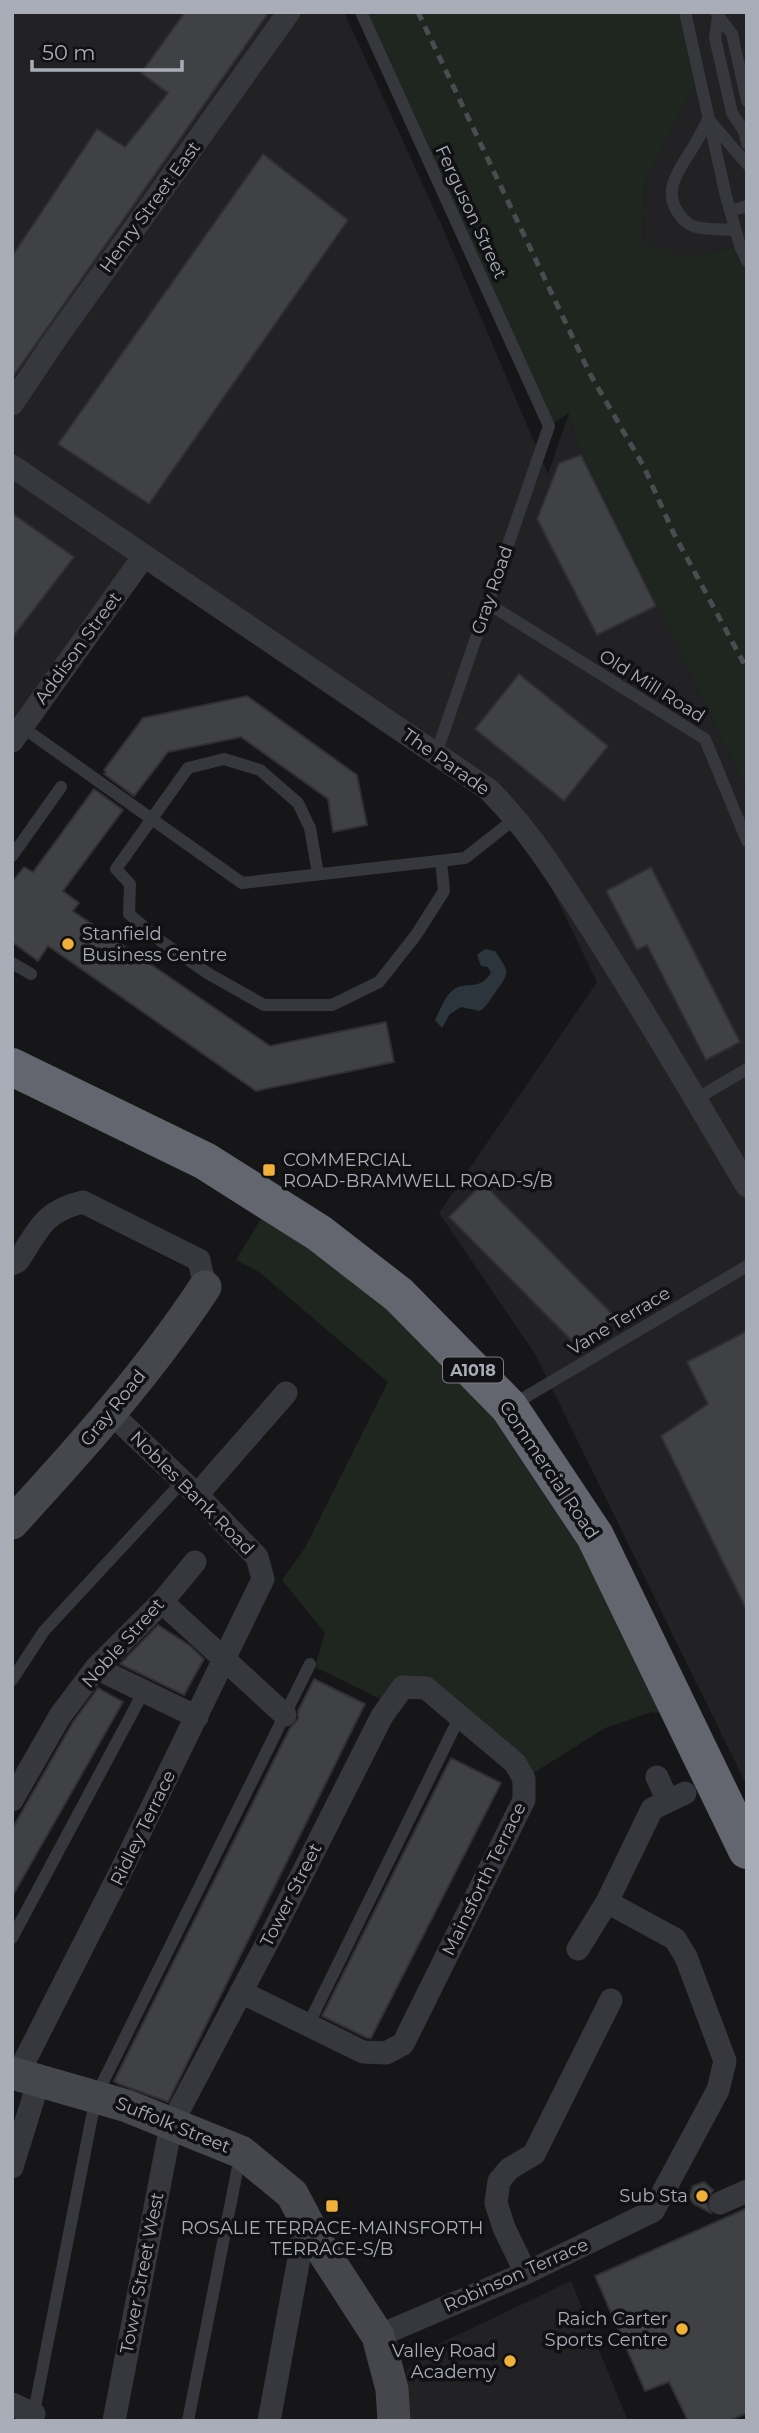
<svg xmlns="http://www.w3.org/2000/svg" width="759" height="2433" font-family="Montserrat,sans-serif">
  <rect width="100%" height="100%" fill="#161618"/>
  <path fill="#222225" d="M12 12H344L444 231 548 474 569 413 575 438 747 790V1786L535 1354 439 1213 597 982 517 817 145 556 12 742Z
    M685 12H747V261L740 246 690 257 643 245 645 180 698 78Z
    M571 2281 628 2421H409L407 2371 426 2350Z"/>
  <path fill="#1e261f" d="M361 12H685L698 78 645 180 643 244 690 257 740 246 747 261V790L575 438 569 413 549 426Z
    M271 1202 509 1407 683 1716 652 1712 605 1728 524 1779 426 1688 391 1704 315 1667 325 1633 282 1580 305 1548 388 1382 259 1272 236 1260Z"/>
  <path fill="#2c353c" d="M485 949 495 951C511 974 509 973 494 994 489 1001 487 1006 480 1011L461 1007 450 1014 442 1028 435 1020C440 1011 444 997 452 991 466 979 478 993 491 973L488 967 481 966 477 955Z"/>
  <path fill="#404145" stroke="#303034" stroke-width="2" d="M185 12H269L12 378V256L97 129 125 147 168 93 141 73Z
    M263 154 348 220 149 504 58 444Z
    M581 455 656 606 597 635 537 519 559 463Z
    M12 513 74 557 12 638Z
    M519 674 608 746 564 801 475 729Z
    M247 696 357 775 367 825 333 832 328 799 241 737 168 752 134 796 104 774 106 772 104 770 143 718Z
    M94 789 123 810 63 891 79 903 73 911 270 1046 386 1022 394 1062 256 1091 48 946 38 961 12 942V882L24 867 33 872Z
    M651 867 740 1042 706 1060 647 945 637 950 606 891Z
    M483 1183 616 1318 583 1352 449 1217Z
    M747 1331V1611L661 1436 708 1404 687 1362Z
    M158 1625 189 1645 204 1659 184 1695 120 1664Z
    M314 1679 365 1704 168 2102 119 2084 114 2081 290 1728 298 1719V1711Z
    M98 1688 123 1702 12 1897V1829L73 1722Z
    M451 1758 501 1783 371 2038H367L322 2016Z
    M704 2182 713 2190 706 2202 711 2213 694 2204 689 2197 693 2186Z
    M747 2208V2413L729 2421H688L669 2382 645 2391 595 2276Z"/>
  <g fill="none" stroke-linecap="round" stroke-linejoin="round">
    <path stroke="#37383d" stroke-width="12" d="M361 12 549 426 436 754
      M685 12 726 196 740 246 747 261
      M717 14 732 34 747 101
      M718 16 715 38 732 113 744 131 747 144
      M730 211 747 206
      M735 230C723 229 708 230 696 227 689 225 683 220 679 214 660 189 683 165 695 144 700 136 704 128 708 119L747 164
      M487 603 705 739 747 841
      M22 727 242 883 465 858 517 817
      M12 856 61 787
      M318 874 310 828 298 803 260 770 224 759 188 768 116 869 130 884 129 914 162 942 209 974 264 1005H332L379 982 416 935 444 891 441 861
      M12 963 31 974
      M696 1099 747 1069
      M512 1405 747 1266
      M12 1680 44 1631 183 1481
      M12 1938 144 1691
      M308 2025 460 1716
      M33 2417 96 2096 310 1664
      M188 2421 240 2156"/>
    <path stroke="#37383d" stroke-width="23" d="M12 404 52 344 289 12
      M12 466 489 790C532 833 560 880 593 931 646 1014 696 1100 747 1186
      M12 741 144 556
      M12 1264 18 1261C39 1229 44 1211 83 1202L199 1260 205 1287
      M197 1495 286 1393
      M162 1602 285 1715
      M96 1668 197 1717
      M657 1777 668 1801
      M12 1800 60 1716 96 1668 162 1602 195 1562
      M578 1949 607 1902 652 1809 685 1793
      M18 2074 123 1867 263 1579 257 1557 197 1495 111 1413
      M12 2167 39 2080
      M720 2203 747 2191
      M526 2273 504 2228 496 2203 499 2181 509 2169 534 2154 611 2000
      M378 2336 526 2273 653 2211 718 2090 725 2061 686 1957 675 1939 607 1902
      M12 2404 34 2414
      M114 2421 171 2125 275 1928 382 1716 403 1687 426 1688 515 1763 524 1779V1800L403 2044 386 2053 363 2052 241 1992
      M269 2421 306 2220"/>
    <path stroke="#45474d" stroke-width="33" d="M12 1523C81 1448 149 1372 205 1287
      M12 2073 127 2106 241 2152 292 2194 319 2245 378 2336 392 2389 394 2421"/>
    <path stroke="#63666e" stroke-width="38" d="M12 1067 205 1161 319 1233 399 1295 509 1407 595 1536 747 1850"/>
    <path stroke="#4a4c52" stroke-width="5" stroke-dasharray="9 7" stroke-linecap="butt" d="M418 12 590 374 644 467 674 534 747 669"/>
  </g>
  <g fill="#f2b134" stroke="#111113" stroke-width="2.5">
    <circle cx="68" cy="944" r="7"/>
    <rect x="262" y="1163" width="14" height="14" rx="3.5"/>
    <circle cx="702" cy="2196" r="7"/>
    <rect x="325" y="2199" width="14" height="14" rx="3.5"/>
    <circle cx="682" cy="2329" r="7"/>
    <circle cx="510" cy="2361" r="7"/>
  </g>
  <g text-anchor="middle" stroke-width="7" stroke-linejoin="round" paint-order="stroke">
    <rect fill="#111113" stroke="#7b7e86" stroke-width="2" x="443" y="1357.5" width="60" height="25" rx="5"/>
    <g font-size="16" font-weight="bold" fill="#a8adb8">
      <text x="473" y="1376">A1018</text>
    </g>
    <g font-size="18" fill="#a8adb8" stroke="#111113">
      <text transform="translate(150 207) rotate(-54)" y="6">Henry Street East</text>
      <text transform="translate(471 212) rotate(65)" y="6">Ferguson Street</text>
      <text transform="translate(492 590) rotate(-71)" y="6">Gray Road</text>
      <text transform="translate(78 648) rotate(-54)" y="6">Addison Street</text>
      <text transform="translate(652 686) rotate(32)" y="6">Old Mill Road</text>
      <text transform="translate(446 762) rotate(35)" y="6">The Parade</text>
      <text transform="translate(619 1321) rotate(-31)" y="6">Vane Terrace</text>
      <text transform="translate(113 1408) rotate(-51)" y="6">Gray Road</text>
      <text transform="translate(549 1470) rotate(56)" y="6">Commercial Road</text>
      <text transform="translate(192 1493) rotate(45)" y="6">Nobles Bank Road</text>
      <text transform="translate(123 1643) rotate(-48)" y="6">Noble Street</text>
      <text transform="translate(143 1828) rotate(-64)" y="6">Ridley Terrace</text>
      <text transform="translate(484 1879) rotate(-64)" y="6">Mainsforth Terrace</text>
      <text transform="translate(291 1895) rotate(-63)" y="6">Tower Street</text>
      <text transform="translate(173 2125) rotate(22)" y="6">Suffolk Street</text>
      <text transform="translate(142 2273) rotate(-79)" y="6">Tower Street West</text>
      <text transform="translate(516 2275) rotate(-24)" y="6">Robinson Terrace</text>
    </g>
    <g font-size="18" fill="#a8adb8" stroke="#111113" text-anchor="end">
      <text x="82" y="940" text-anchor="start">Stanfield<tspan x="82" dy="21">Business Centre</tspan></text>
      <text x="283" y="1166" text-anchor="start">COMMERCIAL<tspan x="283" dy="21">ROAD-BRAMWELL ROAD-S/B</tspan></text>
      <text x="688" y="2202">Sub Sta</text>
      <text x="332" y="2234" text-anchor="middle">ROSALIE TERRACE-MAINSFORTH<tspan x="332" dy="21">TERRACE-S/B</tspan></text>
      <text x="668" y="2325">Raich Carter<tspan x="668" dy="21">Sports Centre</tspan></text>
      <text x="496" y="2357">Valley Road<tspan x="496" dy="21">Academy</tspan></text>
    </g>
  </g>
  <rect width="759" height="2433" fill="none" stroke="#a8adb8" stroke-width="28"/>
  <path d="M32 60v10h150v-10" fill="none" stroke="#a8adb8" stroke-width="3.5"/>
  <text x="42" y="60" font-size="21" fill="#a8adb8" stroke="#111113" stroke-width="5" paint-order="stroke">50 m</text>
</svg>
